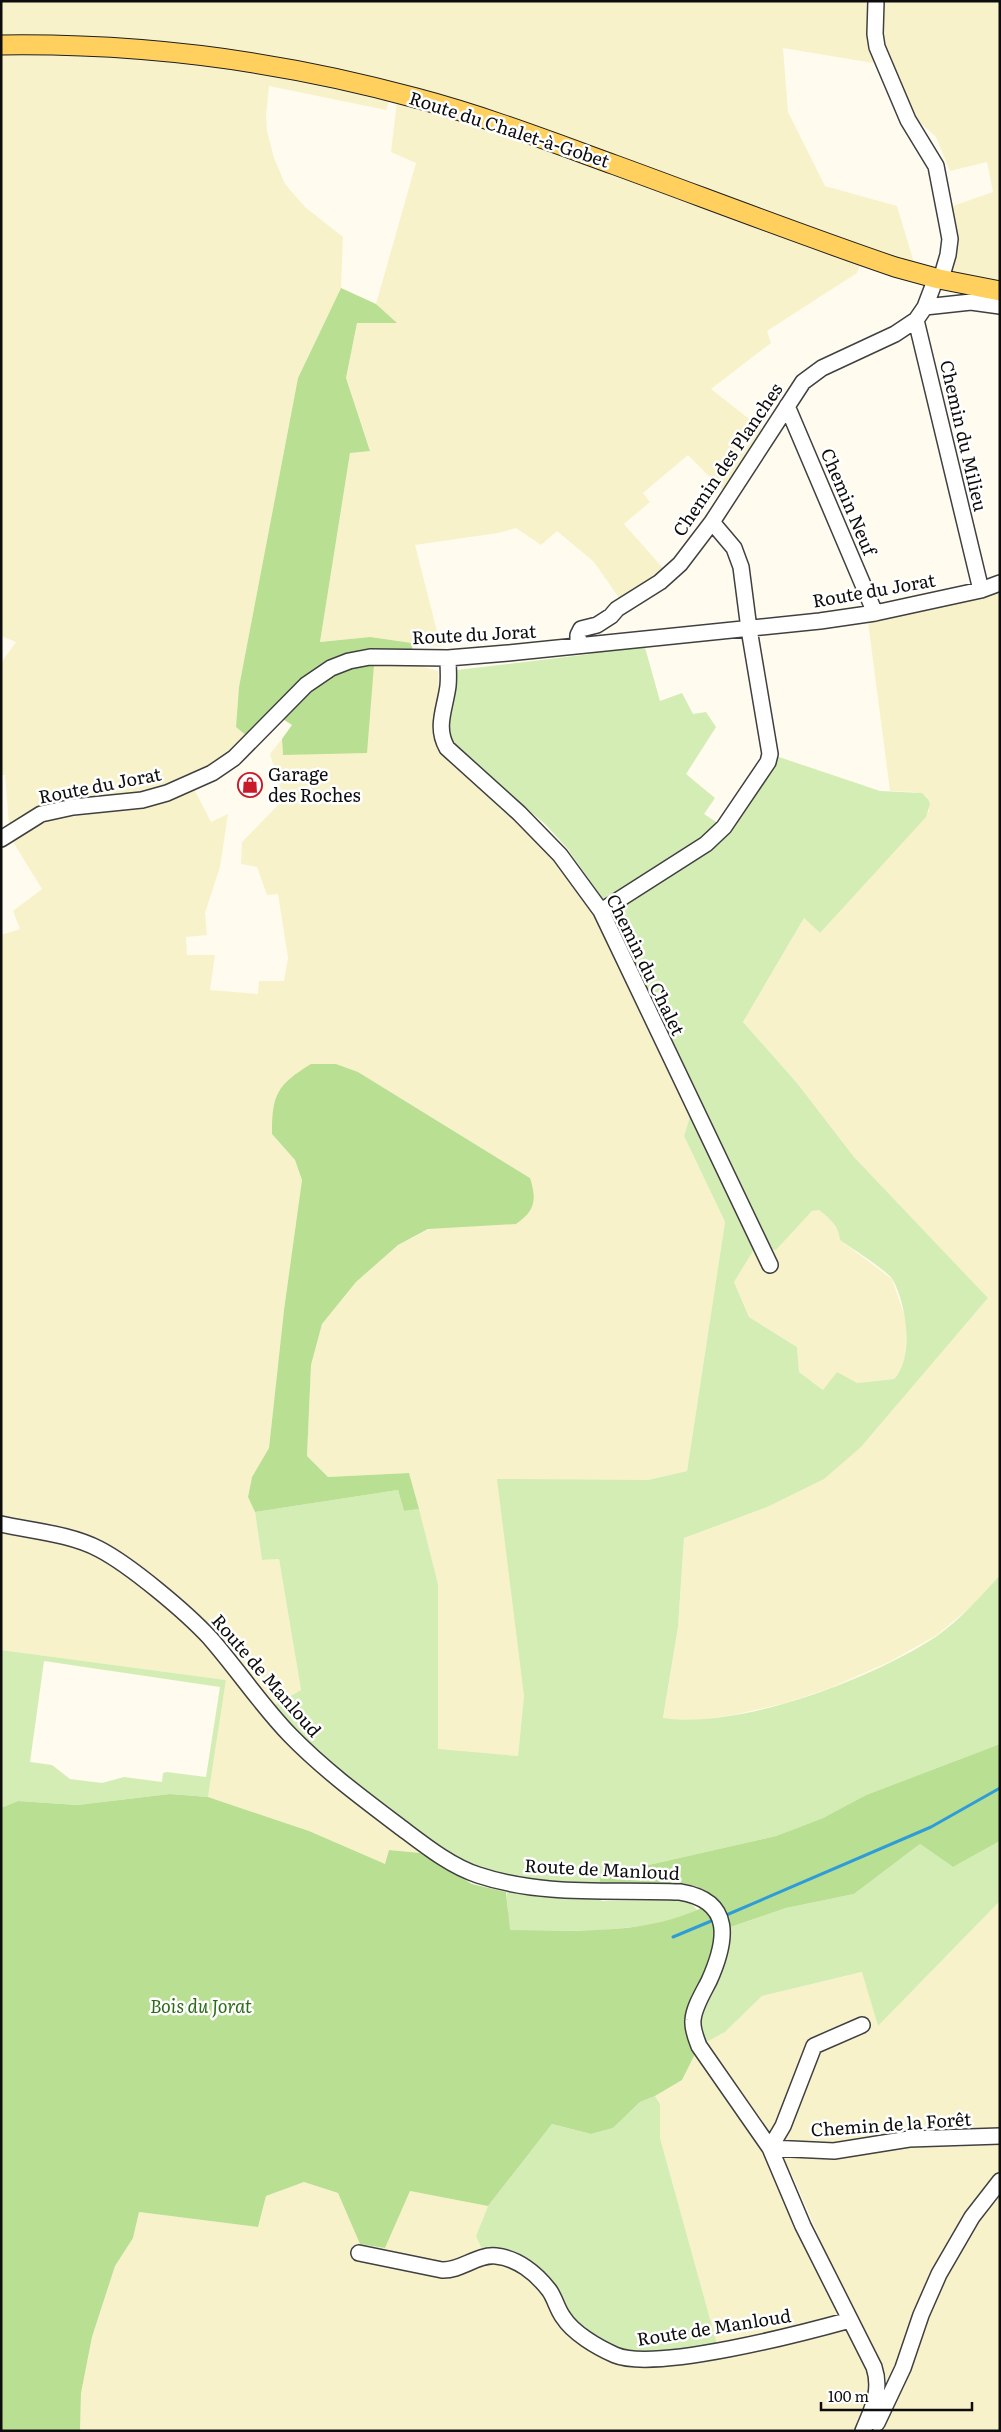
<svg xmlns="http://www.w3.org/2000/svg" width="1001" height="2432" font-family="Literata,serif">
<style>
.farmland{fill:#f8f2cb;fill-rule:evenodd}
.green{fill:#d4edb4;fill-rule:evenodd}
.forest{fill:#b8df92}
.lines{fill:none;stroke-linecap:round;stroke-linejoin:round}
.stream{stroke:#2f9cd8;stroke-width:3}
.minor-casing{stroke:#404040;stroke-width:18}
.major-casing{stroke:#1e1e1e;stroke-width:21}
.minor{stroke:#fff;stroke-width:15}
.major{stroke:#ffd05e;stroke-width:19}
.labels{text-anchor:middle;stroke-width:5;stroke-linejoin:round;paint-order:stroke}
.street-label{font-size:18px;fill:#0d0d0d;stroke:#fff}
.poi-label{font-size:18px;fill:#0d0d0d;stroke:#fff;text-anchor:start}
.park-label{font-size:18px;font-style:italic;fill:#2d6b18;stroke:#fff}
</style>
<rect width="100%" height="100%" fill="#fffbee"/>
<path class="farmland" d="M1 1H1000V283L949 272 950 207 993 192 987 162 950 171 936 137 916 119 891 66 783 48 788 112 825 186 897 206 915 266 867 247 857 273 767 331 771 343 711 389 762 429 724 491 688 455 643 493 650 502 624 524 669 575 624 605 594 562 557 531 541 545 516 528 498 533 415 545 441 647 370 637 320 642 350 453 370 450 346 378 357 323H396L376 304 416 163 391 152 397 102 389 101 386 110 269 86 266 116 267 131 274 158 285 184 305 207 343 237 341 288 298 378 239 687 236 727 248 737 231 752 188 777 211 822 228 814 220 867 205 913 207 935 186 937 187 955H215L210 990 258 994 259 981H284L288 958 278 894 267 895 257 867 241 864 242 842 284 799 270 754 282 739 283 755 374 665 413 664 438 671 440 705 535 832 582 887 692 1110 684 1136 725 1222 687 1471 648 1480 524 1696 518 1756 438 1750V1584L409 1473 328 1477 307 1456 311 1365 322 1324 356 1282 398 1245 530 1178 358 1072 336 1064 272 1134 295 1160 302 1180 284 1310 269 1448 252 1477 248 1497 255 1512 262 1560 279 1559 301 1690 439 1855 389 1850 385 1865 309 1831 208 1797 226 1680 1 1650V935L20 929 13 911 42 889 10 837 5 775H1V663L16 642 1 636Z
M1000 588V1575L973 1605 937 1635 889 1662 830 1688 786 1703 733 1715 693 1721 663 1719 678 1627 684 1538 765 1508 861 1447 988 1298 854 1157 797 1083 743 1022 804 918 820 933 929 811 928 799 926 796 915 792 890 791 868 622 983 594Z
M819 1210 830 1219 840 1234V1240L892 1279 907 1323 905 1364 894 1379 857 1383 823 1390 799 1372 797 1347 749 1317 734 1282 755 1248 776 1250 812 1211Z
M1000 1901V2431H873L893 2390 874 2383 857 2431H80L81 2393 92 2337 115 2266 133 2238 139 2212 258 2227 266 2196 304 2182 338 2193 360 2244 385 2248 410 2191 488 2206 476 2236 504 2261 717 2344 660 2138V2104L655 2096 682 2080 695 2054 739 2114 784 2184 849 2334 857 2325 794 2179 773 2142 703 2044 725 2032 762 1996 863 1972 878 2026ZM904 2131 966 2133 962 2147 908 2145Z"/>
<path class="green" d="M644 644 660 701 682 693 693 714 706 712 716 727 686 774 715 798 704 814 724 827 770 754 880 791 922 793 928 799 930 804 926 817 820 933 804 918 743 1022 797 1083 854 1157 988 1298 861 1447 824 1479 765 1508 684 1538 678 1627 663 1718C739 1730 874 1678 937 1636 961 1619 981 1596 1000 1575V1744L866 1795 823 1818 776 1836 600 1876 601 1901 679 1900 690 1902 698 1911 661 1924 605 1930H509L506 1882 416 1838 268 1709 301 1690 279 1559 262 1560 255 1512 398 1490 404 1511 419 1509 438 1584V1749L518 1756 524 1696 497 1479 648 1480 687 1471 725 1222 684 1136 692 1110 642 980 608 906 567 848 545 824 460 752 447 737 449 706 457 670 583 655ZM819 1210C829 1218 839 1226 840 1240 851 1248 888 1271 893 1280 906 1304 915 1357 894 1379L857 1383 837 1372 823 1390 799 1372 797 1347 749 1317 734 1282 755 1248 776 1250 812 1211Z
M1 1650 226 1680 208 1797 170 1794 77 1805 18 1801 1 1808ZM44 1661 220 1687 206 1777 167 1772 163 1773 162 1782 124 1777 102 1783 70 1779 52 1765 30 1762Z
M1000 1841V1901L878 2026 862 1972 762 1996 725 2032 703 2044C691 2009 714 1964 725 1929L786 1908 854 1894 920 1844 953 1867Z
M655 2096 660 2104V2138L717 2344 652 2355 619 2352 577 2326 553 2287 483 2251 476 2236 488 2206 552 2124 591 2134 613 2128 640 2102Z"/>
<path class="forest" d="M341 288 376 304 397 323H357L346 378 370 451 350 453 320 642 370 637 412 643 413 664 374 665 367 753 283 755 282 739 292 725 275 714 248 737 236 727 239 687 298 378Z
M311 1064H336L358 1072 530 1178C537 1200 535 1211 516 1224L428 1229 398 1245 356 1282 322 1324 311 1365 307 1456 328 1477 409 1473 419 1509 404 1511 398 1490 255 1512 248 1497 252 1477 269 1448 284 1310 302 1180 295 1160 272 1134C272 1094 277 1085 311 1064Z
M1000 1744V1841L953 1867 920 1844 854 1894 786 1908 716 1932V1940L688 2032 695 2054 682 2080 655 2096 640 2102 613 2128 591 2134 552 2124 488 2206 410 2191 385 2248 360 2244 338 2193 304 2182 266 2196 258 2227 139 2212 133 2238 115 2266 92 2337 81 2393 80 2431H1V1808L18 1801 77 1805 170 1794 208 1797 309 1831 385 1864 389 1850 420 1853 472 1884 506 1892 510 1930C581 1930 653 1937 717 1900L698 1887 682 1883 600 1884V1876L776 1836 823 1818 866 1795Z"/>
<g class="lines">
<path class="stream" d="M724 1916 931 1827 1000 1788
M673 1937 716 1919"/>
<defs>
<path id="minor" d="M876 1 875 34 877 47 908 120 936 166 947 223 950 239 948 255 943 272 933 286 925 307
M916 320 981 590
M787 406 875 613
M578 646V635L581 629 597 625 611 616 617 609 660 582 680 564 712 522 803 382 822 368 895 334 916 320 925 307 971 302 1000 306
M448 658C448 667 449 677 448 686 445 709 435 727 447 748L519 813 560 855 601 911 770 1265
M1 839 41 814 73 807 142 800 167 793 212 773 234 758 306 685 331 668 349 661 370 657 448 658 508 653 820 621 875 613 981 590 1000 583
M601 911 706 844 724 827 768 762 770 754 749 629 741 567 734 548 712 522
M1 1524C33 1531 70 1534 99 1549 130 1565 186 1612 210 1638 238 1670 261 1705 290 1735 323 1769 362 1798 399 1826 423 1844 450 1866 478 1875 544 1897 613 1889 680 1892 734 1901 727 1941 709 1981 703 1993 694 2007 693 2020 692 2029 696 2038 699 2046L770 2148 803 2226 874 2367C882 2391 872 2409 863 2431
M770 2148 834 2151 909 2139 1000 2136
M770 2148 783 2126 814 2046 862 2025
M359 2253 442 2270C461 2271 477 2254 496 2256 517 2258 536 2273 549 2290 555 2298 557 2309 563 2317 573 2333 597 2347 615 2355 655 2372 803 2333 850 2320
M877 2423 903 2368 921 2315 939 2274 972 2217 1000 2181"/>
<path id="major" d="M1 45C141 43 281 61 416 98 484 116 549 141 615 165 708 199 801 235 895 267L939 279 1000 291"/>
</defs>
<use href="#minor" class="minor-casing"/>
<use href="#major" class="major-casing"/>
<use href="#minor" class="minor"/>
<use href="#major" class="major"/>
</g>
<defs>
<symbol id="shop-ring" viewBox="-11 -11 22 22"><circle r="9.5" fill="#fff" stroke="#c91a2a" stroke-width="1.5"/><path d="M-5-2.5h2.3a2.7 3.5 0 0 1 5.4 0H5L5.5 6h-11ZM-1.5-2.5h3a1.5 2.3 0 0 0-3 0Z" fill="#c91a2a"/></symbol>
</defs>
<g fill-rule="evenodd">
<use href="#shop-ring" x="236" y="771" width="28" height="28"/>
</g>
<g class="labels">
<g class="street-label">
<text transform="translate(509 130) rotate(18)" y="6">Route du Chalet-à-Gobet</text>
<text transform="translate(963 436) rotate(77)" y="6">Chemin du Milieu</text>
<text transform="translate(728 460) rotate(-56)" y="6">Chemin des Planches</text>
<text transform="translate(848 502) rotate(67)" y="6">Chemin Neuf</text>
<text transform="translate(874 591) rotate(-10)" y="6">Route du Jorat</text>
<text transform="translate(474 635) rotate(-3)" y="6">Route du Jorat</text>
<text transform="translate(100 786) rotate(-11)" y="6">Route du Jorat</text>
<text transform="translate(645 965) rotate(64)" y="6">Chemin du Chalet</text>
<text transform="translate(266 1676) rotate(49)" y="6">Route de Manloud</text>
<text transform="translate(602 1870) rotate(3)" y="6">Route de Manloud</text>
<text transform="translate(891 2125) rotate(-4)" y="6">Chemin de la Forêt</text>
<text transform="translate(714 2328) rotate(-9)" y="6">Route de Manloud</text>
</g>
<g class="poi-label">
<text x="268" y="781">Garage<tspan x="268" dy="21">des Roches</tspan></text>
</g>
<g class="park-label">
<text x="201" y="2013">Bois du Jorat</text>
</g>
</g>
<rect width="1001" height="2432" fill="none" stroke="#0d0d0d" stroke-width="5"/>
<path d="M821 2402v8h151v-8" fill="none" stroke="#0d0d0d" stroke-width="2.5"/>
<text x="828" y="2402" font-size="15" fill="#0d0d0d" stroke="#ffffff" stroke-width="4" paint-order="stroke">100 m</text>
</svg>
